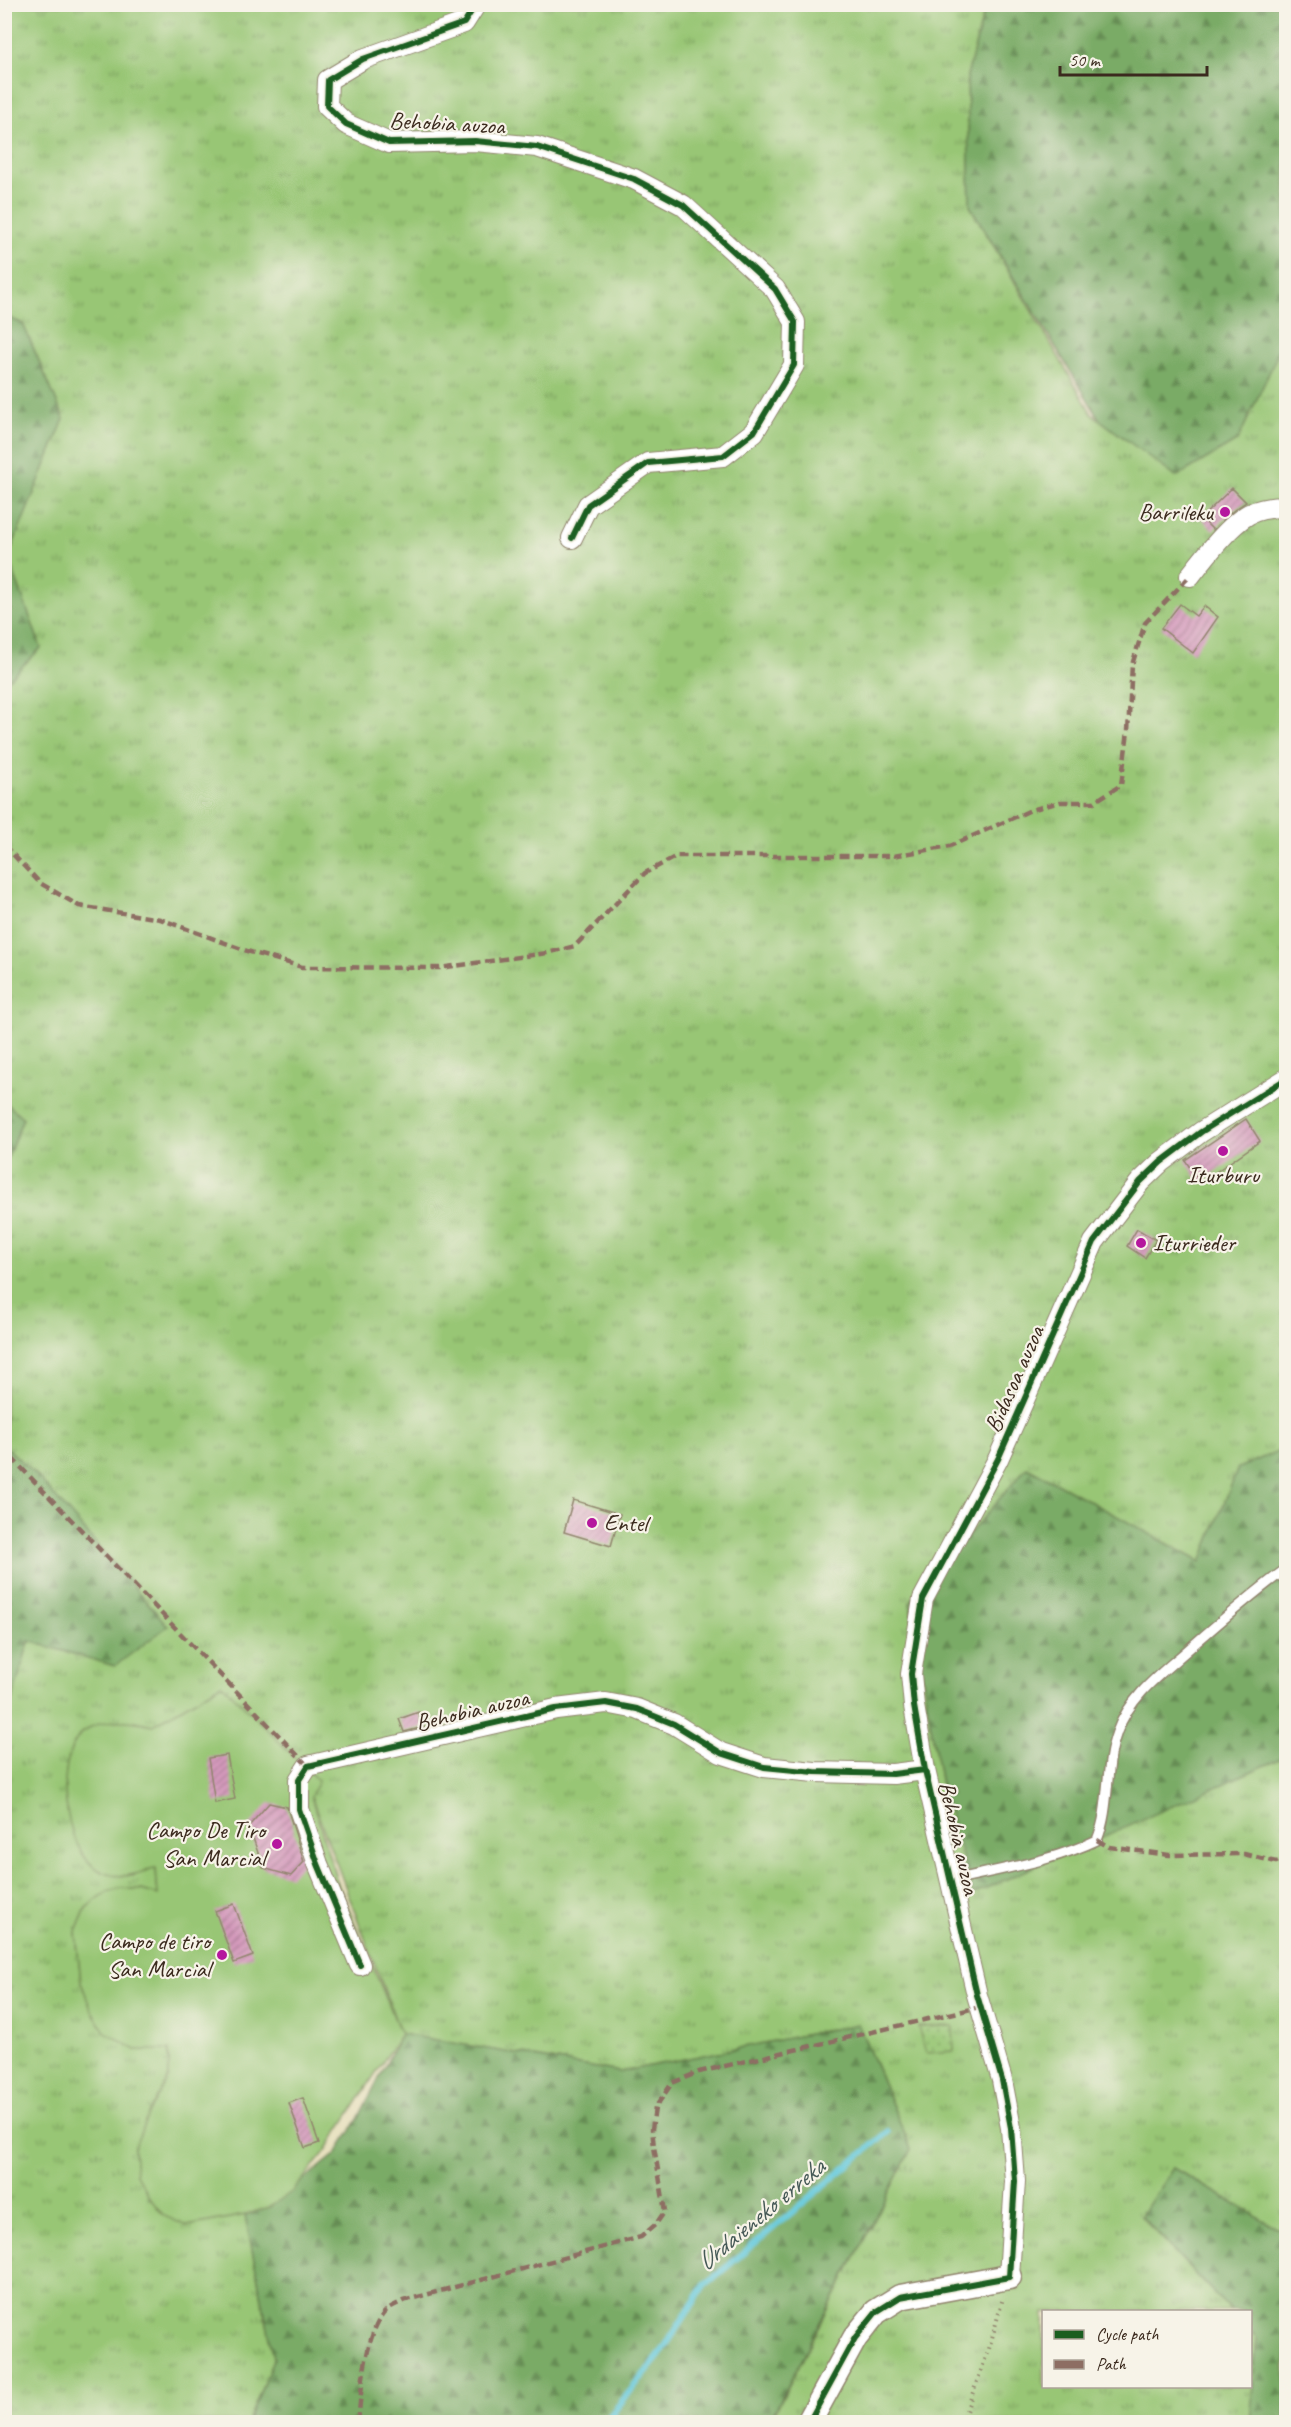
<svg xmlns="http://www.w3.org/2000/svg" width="1291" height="2427" font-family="Caveat,sans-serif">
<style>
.grass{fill:url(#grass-tufts);stroke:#6a784a;stroke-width:1.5}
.forest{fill:url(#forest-firs);stroke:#5a6a42;stroke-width:1.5}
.park{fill:url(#park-dots);stroke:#6a784a;stroke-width:1.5}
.pitch{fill:#98c675;stroke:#6a784a;stroke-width:1.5}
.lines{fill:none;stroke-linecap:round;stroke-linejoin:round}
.stream{stroke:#5fc8dc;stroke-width:6}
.building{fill:url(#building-hatch)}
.service-casing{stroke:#91856e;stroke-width:12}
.minor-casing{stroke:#91856e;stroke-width:22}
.tertiary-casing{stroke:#91856e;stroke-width:27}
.path{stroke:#91856e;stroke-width:4;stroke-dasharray:1.5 4.5;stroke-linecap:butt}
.service{stroke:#fff;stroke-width:9}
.minor{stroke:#fff;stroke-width:20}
.tertiary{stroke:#fff;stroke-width:24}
.quiet{stroke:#8d6e63;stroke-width:4.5;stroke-dasharray:9 4.5;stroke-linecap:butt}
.cycleway-casing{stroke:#f7f3e8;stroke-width:10}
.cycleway{stroke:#1b5e20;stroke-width:6}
.poi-dot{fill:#b5179e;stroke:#f7f3e8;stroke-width:2}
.labels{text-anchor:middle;stroke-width:4.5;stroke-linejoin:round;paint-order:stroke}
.street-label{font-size:24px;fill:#3b2a1e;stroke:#f7f3e8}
.poi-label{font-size:24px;fill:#3b2a1e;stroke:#f7f3e8;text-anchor:end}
.water-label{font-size:26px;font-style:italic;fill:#465957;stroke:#f7f3e8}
</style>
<defs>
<pattern id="grass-tufts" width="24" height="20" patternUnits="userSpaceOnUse" patternTransform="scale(1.5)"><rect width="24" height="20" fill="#98c675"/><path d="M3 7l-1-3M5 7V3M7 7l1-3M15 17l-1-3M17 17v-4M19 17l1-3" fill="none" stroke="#7da15f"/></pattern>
<pattern id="forest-firs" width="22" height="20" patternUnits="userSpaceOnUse" patternTransform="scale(1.5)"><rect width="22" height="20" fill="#7aab66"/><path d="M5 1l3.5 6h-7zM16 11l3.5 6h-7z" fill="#658b53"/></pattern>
<pattern id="park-dots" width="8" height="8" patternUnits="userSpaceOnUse" patternTransform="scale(1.5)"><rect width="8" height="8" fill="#98c675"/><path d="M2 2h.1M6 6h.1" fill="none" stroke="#7da15f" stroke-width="1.8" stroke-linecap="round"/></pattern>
<pattern id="building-hatch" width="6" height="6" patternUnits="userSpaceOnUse" patternTransform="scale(1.5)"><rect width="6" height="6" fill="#d49abc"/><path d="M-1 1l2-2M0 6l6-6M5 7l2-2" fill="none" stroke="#ad7e98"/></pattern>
</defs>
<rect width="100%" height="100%" fill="#f7f3e8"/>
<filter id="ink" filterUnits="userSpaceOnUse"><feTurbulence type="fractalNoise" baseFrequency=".0167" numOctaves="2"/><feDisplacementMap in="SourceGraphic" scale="12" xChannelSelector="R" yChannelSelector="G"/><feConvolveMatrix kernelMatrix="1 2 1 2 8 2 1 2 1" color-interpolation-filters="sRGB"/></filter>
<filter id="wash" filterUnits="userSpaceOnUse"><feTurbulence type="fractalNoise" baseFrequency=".008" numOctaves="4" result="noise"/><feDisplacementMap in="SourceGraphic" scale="24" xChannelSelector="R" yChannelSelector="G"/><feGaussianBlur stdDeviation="1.35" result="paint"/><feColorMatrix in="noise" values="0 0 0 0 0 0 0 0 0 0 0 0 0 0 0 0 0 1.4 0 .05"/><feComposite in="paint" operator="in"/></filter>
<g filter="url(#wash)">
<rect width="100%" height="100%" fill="#e7e0bd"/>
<path class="grass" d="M5 5H986L967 76 970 206 1092 414 1177 476 1238 440 1286 336V1448L1238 1468 1201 1562 1027 1467 910 1603 941 1785 973 1893 1286 1756V2233L1173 2168 1141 2217 1231 2311 1044 2312V2386H1250L1251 2332 1257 2339 1250 2422H770L911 2149 858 2024 620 2072 401 2034 306 1783 220 1685 153 1725 135 1721 113 1875 133 1876 156 1868 158 1895 141 1890 122 1888 108 1891 86 1908 76 1932 81 1982 136 2050 169 2049V2077L149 2112 187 2226 245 2215 274 2358 248 2422H5L4 1725 29 1641 115 1666 38 1477 5 1446V1164L23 1118 4 1102V683L41 648 8 557 64 419 23 324 5 316Z"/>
<path class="forest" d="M986 5H1286V336L1238 440 1176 477 1100 420 970 206 967 76Z
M5 316 23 324 64 419 8 557 41 648 5 683Z
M5 1102 23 1118 5 1164Z
M5 1446 38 1477 168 1626 115 1666 29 1641 5 1725Z
M1286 1448V1756L973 1894 941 1785 910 1603 1027 1467 1201 1562 1238 1468Z
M858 2024 911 2149 769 2422H248L274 2358 245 2215 271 2206 336 2154 357 2121 401 2034 620 2072Z
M1173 2168 1286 2233V2422H1250L1257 2339 1251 2332 1250 2312 1231 2311 1141 2216Z"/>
<path class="park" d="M953 2026 954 2051 926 2053 918 2027Z"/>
<path class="pitch" d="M222 1684 318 1781 311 1796 337 1881 401 2034 325 2152 294 2190 271 2206 245 2215 187 2226 164 2216 149 2197 136 2174 134 2149 149 2112 169 2077V2050H136L105 2032 92 2011 81 1982 76 1932 86 1908 108 1891 122 1888 141 1890 158 1895 156 1868C137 1874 118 1881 99 1870 63 1851 51 1753 86 1730 106 1717 131 1720 153 1725Z"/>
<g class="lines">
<path class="stream" d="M605 2422 659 2356 705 2285 888 2132"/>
</g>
<g id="blocks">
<path class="building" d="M1232 488 1246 502 1234 510 1213 530 1201 518Z
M1180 604 1196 616 1204 606 1218 617 1193 653 1161 628Z
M1246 1119 1260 1141 1200 1183 1185 1160Z
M1137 1229 1156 1240 1145 1258 1127 1246Z
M573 1500 620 1514 611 1546 564 1532Z
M419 1712 424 1727 404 1732 399 1719Z
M227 1755 235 1799 215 1803 208 1758Z
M269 1803 287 1807 304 1862 291 1876 263 1868 249 1826Z
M234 1904 253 1956 234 1963 215 1911Z
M303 2098 319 2143 305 2148 289 2103Z"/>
</g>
</g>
<g filter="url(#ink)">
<use href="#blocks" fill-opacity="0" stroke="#91856e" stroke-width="1.5"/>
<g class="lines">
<defs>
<path id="service" d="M950 1881C999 1869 1051 1862 1097 1840 1111 1806 1104 1767 1117 1732 1130 1695 1163 1672 1191 1647 1222 1620 1253 1593 1286 1569"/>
<path id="minor" d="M476 4 464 23 363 59 328 80 327 106 346 124 389 143 475 141 537 147 634 179 683 205 775 289 795 322 794 365 754 432 723 456 648 463 588 505 572 538
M1190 576C1204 558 1229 525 1249 514 1261 508 1274 507 1286 507
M360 1965 318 1864 299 1809V1780L308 1766 556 1709 606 1703 637 1709 674 1724 721 1753 764 1767 815 1772 893 1774 925 1770
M1009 2277 1015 2181 1011 2128 1002 2080 977 1995 925 1770 914 1706 911 1674 923 1599 998 1459 1094 1242 1140 1182 1161 1162 1201 1132 1286 1079"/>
<path id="tertiary" d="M809 2422 855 2338 876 2312 900 2297 1009 2277"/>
</defs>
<use href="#service" class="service-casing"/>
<use href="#minor" class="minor-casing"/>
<use href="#tertiary" class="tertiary-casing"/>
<path class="path" d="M962 2422 989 2349 1003 2298"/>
<use href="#service" class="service"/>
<use href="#minor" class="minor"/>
<use href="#tertiary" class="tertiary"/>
<path class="quiet" d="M4 845 40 883 79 906 160 919 247 951 302 967 440 968 547 953 575 946 645 873 677 856H893L950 846 1031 810 1060 802H1094L1121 785 1128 731 1132 665 1145 623 1190 576
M4 1446 9 1455 308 1766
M1097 1840 1109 1847 1169 1855 1244 1854 1276 1862 1286 1859
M358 2422C361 2395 365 2329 387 2310 391 2306 398 2304 403 2301L641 2237 656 2224 665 2211 654 2147 652 2129 655 2108 672 2083 699 2072 980 2007"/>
<defs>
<path id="cycleway" d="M476 4 464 23 363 59 328 80 327 106 346 124 389 143 475 141 537 147 634 179 683 205 775 289 795 322 794 365 754 432 723 456 648 463 588 505 572 538
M360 1965 318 1864 299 1809V1780L308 1766 556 1709 606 1703 637 1709 674 1724 721 1753 764 1767 815 1772 893 1774 925 1770
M809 2422 855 2338 876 2312 900 2297 1009 2277 1015 2181 1011 2128 1002 2080 977 1995 925 1770 914 1706 911 1674 923 1599 998 1459 1094 1242 1140 1182 1161 1162 1201 1132 1286 1079"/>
</defs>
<use href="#cycleway" class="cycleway-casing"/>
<use href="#cycleway" class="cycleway"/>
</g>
</g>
<g class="poi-dot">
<circle cx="1225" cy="512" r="6"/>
<circle cx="1223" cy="1151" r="6"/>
<circle cx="1141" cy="1243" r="6"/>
<circle cx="592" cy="1523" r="6"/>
<circle cx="277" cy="1844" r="6"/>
<circle cx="222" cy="1955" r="6"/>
</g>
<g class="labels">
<g class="street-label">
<text transform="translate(447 123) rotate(3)" y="8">Behobia auzoa</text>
<text transform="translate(1014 1379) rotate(-66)" y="8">Bidasoa auzoa</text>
<text transform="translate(472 1710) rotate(-13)" y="8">Behobia auzoa</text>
<text transform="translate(959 1838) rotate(77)" y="8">Behobia auzoa</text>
</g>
<g class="poi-label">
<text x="1213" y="520">Barrileku</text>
<text x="1223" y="1183" text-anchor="middle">Iturburu</text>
<text x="1153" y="1251" text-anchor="start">Iturrieder</text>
<text x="604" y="1531" text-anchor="start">Entel</text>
<text x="265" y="1838">Campo De Tiro<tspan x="265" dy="28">San Marcial</tspan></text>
<text x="210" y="1949">Campo de tiro<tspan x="210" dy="28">San Marcial</tspan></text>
</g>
<g class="water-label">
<text transform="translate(760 2214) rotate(-40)" y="9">Urdaieneko erreka</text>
</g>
</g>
<rect width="1291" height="2427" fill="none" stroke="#f7f3e8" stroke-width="24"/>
<rect x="1042" y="2310" width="210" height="78" fill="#f7f3e8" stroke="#aca397" stroke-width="1.5"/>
<rect x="1054" y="2330" width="30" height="9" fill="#1b5e20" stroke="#aca397" stroke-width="1.5"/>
<text x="1096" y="2340" font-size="18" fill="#3b2a1e">Cycle path</text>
<rect x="1054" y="2360" width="30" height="9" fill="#8d6e63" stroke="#aca397" stroke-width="1.5"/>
<text x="1096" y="2370" font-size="18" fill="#3b2a1e">Path</text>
<path d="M1060 66v9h147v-9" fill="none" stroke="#3b2a1e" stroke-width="3"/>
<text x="1069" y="66" font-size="18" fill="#3b2a1e" stroke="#f7f3e8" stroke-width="4.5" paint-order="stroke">50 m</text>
</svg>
